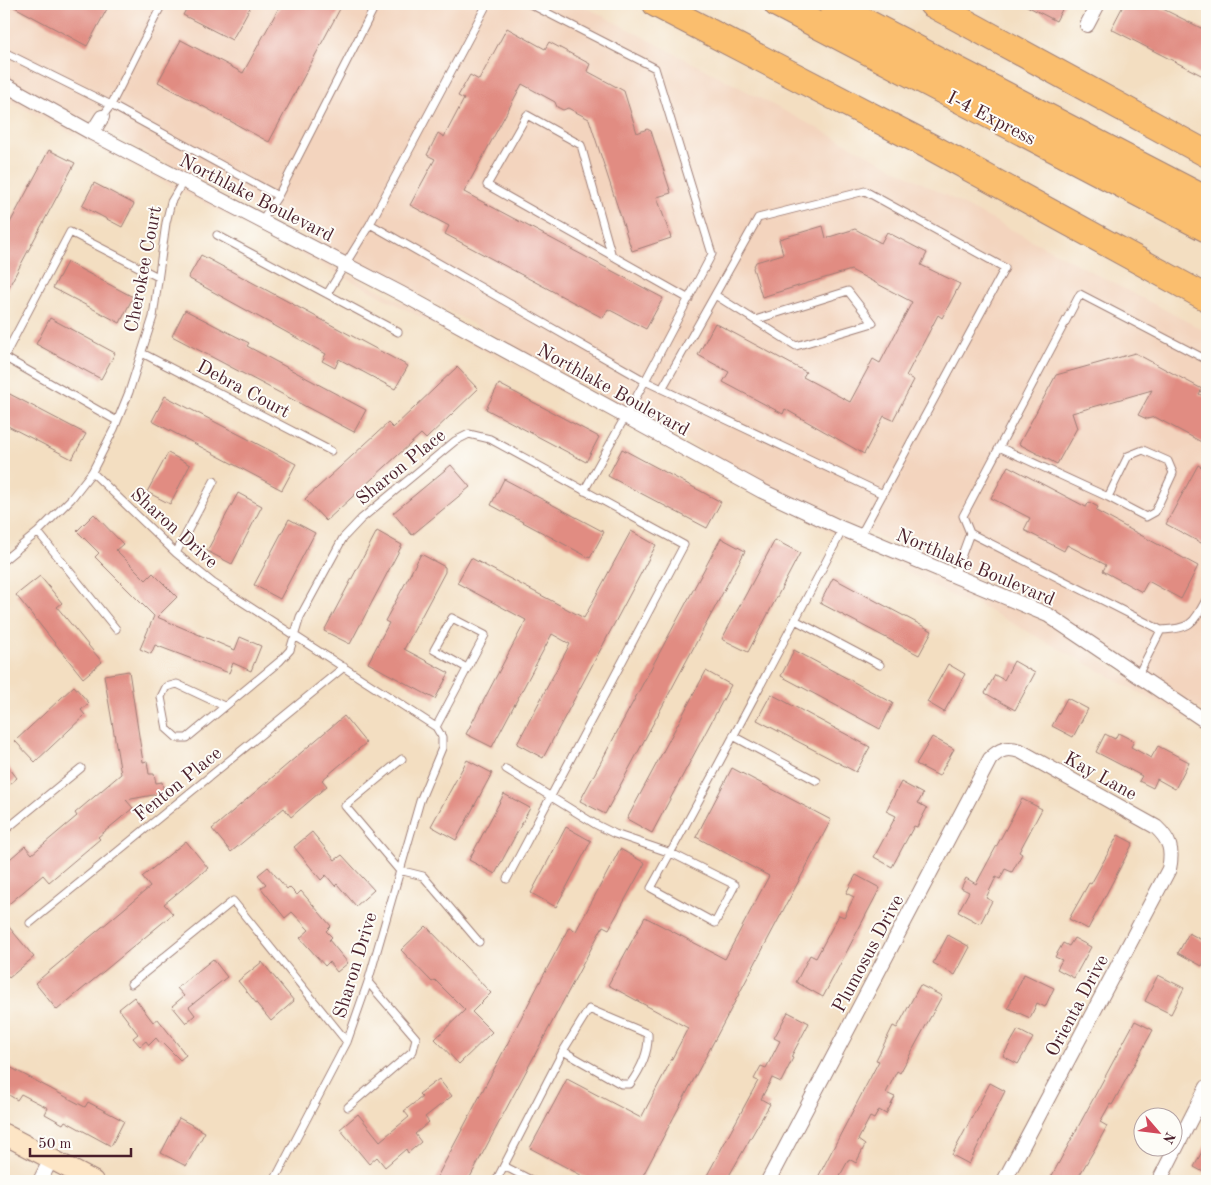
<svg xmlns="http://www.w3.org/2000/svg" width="1211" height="1185" font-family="'Old Standard TT',serif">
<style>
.built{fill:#f3d4be}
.building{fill:#e18c82}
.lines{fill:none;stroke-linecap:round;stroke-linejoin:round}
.lane-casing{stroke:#9e7e76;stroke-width:9}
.street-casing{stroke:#9e7e76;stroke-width:16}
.secondary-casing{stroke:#9e7e76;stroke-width:22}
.highway-casing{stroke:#9e7e76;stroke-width:28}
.lane{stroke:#fff;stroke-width:7}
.street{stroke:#fff;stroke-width:14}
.secondary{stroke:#fde5c5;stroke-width:20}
.highway{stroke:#fabe6e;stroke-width:26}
.labels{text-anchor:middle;stroke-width:4;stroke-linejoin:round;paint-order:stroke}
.street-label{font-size:19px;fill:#4a1f2b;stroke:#fdfcf7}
</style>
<rect width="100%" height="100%" fill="#fdfcf7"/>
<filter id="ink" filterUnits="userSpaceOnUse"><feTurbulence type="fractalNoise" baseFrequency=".02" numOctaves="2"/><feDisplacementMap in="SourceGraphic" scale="10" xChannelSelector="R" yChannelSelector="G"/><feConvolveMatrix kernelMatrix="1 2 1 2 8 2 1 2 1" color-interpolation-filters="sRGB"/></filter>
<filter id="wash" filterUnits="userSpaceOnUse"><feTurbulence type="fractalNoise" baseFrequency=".0096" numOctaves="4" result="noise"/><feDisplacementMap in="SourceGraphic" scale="20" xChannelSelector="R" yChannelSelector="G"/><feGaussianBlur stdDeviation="1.12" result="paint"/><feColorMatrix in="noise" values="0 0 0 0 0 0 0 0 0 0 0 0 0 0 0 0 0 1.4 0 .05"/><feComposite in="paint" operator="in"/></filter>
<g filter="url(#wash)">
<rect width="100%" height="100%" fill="#f3dec1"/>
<path class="built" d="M4 4H580L1207 332V714L1051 609 846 523 765 484 405 287 103 130 112 116 99 108 89 123 4 78Z
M4 92 95 143 398 300 599 411 4 98Z
M800 516 1045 621 1206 729 970 600 968 604Z"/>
<g id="blocks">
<path class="building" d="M9 4H103L108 7 87 46Z
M189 4H252L232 40 183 15Z
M281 4H334L341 7 269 142 158 82 181 40 243 73Z
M1023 4H1065L1056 21Z
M1124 4H1153L1207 31V78L1111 29Z
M507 28 545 49 549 42 590 64 587 71 624 91 637 133 647 129 651 131 671 193 657 197 671 238 632 251 589 119 568 108 563 110 557 107 555 102 522 84 464 192 663 298 646 329 608 309 603 318 445 234 449 226 410 205 435 159 427 155 438 133 444 137 464 99 458 96 470 75 479 80Z
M49 150 75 163 4 296V234Z
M94 183 134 204 122 227 82 206Z
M823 226 826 238 855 229 881 243 887 232 927 253 921 265 960 284 942 318 938 315 906 376 914 380 893 420 884 416 864 454 785 409 783 414 723 382 729 372 698 355 715 323 806 372 803 377 850 402 873 359 880 363 912 302 851 270 762 297 753 268 756 262 783 254 779 239Z
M201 255 408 366 395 389 339 359 335 368 322 361 326 354 188 278Z
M67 262 133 297 120 323 53 288Z
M185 310 249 343 247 346 366 410 354 432 172 336Z
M50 318 115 353 101 379 36 344Z
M1135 353 1202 389 1199 394 1207 398V445L1155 417 1147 419 1138 415 1152 390 1072 413 1077 428 1057 464 1019 444 1056 375Z
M457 367 478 389 426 439 421 434 326 521 305 499 388 423 393 428Z
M499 384 599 437 586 462 486 409Z
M4 391 86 434 72 459 4 424Z
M165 396 296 464 282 490 152 421Z
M622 449 721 502 707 528 608 476Z
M168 453 190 465 170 504 147 492Z
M451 465 470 487 412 535 393 513Z
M1198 465 1207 470V537L1203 544 1166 524Z
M1008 466 1086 507 1089 502 1098 507 1096 511 1198 566 1181 599 1148 581 1142 592 1103 571 1106 565 1067 545 1064 551 1024 530 1030 518 991 498Z
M504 479 604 532 590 558 491 505Z
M238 493 262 506 232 564 207 551Z
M94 514 123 544 116 550 146 580 153 573 177 597 157 617 235 650 240 637 261 646 251 671 233 663 229 673 155 645 151 654 140 649 154 616 95 557 99 553 77 531Z
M289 519 315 533 280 599 254 585Z
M377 531 402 545 350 644 324 631Z
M631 531 656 545 543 758 517 744 570 644 552 634 492 747 466 734 526 620 457 583 471 558 584 618Z
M721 538 745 551 605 814 580 801Z
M775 540 800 553 748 652 722 639Z
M421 554 445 567V572L404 649 449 673 435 699 368 663 389 623 385 621Z
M40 576 62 603 57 607 102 662 83 678 16 595Z
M833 578 932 631 919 655 820 603Z
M794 650 893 703 880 729 781 676Z
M1014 661 1035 673 1015 710 985 693 995 675 1004 680Z
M948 664 965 674 944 712 927 702Z
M129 671 143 762 147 761 149 774H154L156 783 162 782 164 793 126 800 133 808 98 837 100 839 49 882 43 875 4 908V864L25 846 32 854 77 816 75 813 121 774 104 675Z
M706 671 731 685 652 833 627 819Z
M74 686 89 703 81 710 85 715 35 762 15 741Z
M771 694 870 747 856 772 757 720Z
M1067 698 1088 709 1073 737 1052 726Z
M344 716 366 743 322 780 327 786 291 817 284 808 231 852 212 829Z
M1118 733 1134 741 1131 747 1151 758 1158 746 1189 762 1175 789 1157 779 1153 788 1139 781 1142 776 1096 752 1105 734 1115 739Z
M932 737 954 749 939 776 916 764Z
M467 760 492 773 456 840 431 826Z
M4 761 17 778 4 789Z
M732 768 831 820 640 1181H592L530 1148 567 1079 641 1118 688 1028 608 985 645 917 725 959 769 876 696 837Z
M901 782 923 794 918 803 927 808 917 827 914 826 892 867 874 857 896 816 886 811Z
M504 794 530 808 495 874 469 860Z
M1022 799 1042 809 1019 852 1022 854 1012 872 1005 869 1000 879 996 877 986 898 992 901 980 924 958 912 969 892 961 888 966 878 976 884Z
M566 827 591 841 556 907 531 893Z
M312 832 335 860 342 855 374 890 356 906 337 884 335 886 326 875 321 880 294 847Z
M1118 835 1133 843 1088 929 1069 919 1089 883 1091 884Z
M186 841 208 868 164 904 173 914 57 1010 35 983 150 887 142 877Z
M620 849 645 863 609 929 603 926 468 1181H435L569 927 576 931Z
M268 867 287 889 289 887 297 895 301 891 331 926 326 931 332 937 329 940 348 963 337 972 329 962 325 966 300 938 309 930 292 912 285 918 261 888 266 884 258 875Z
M856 875 880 888 823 997 796 982 810 955 816 958 839 915 844 917 854 897 846 893Z
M4 921 34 957 9 978 4 972Z
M426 926 491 993 472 1012 492 1032 459 1064 435 1039 465 1010 435 980 432 982 401 950Z
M1189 933 1207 943V956L1202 966 1178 953Z
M948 935 970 947 955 975 933 963Z
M1074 938 1091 947 1074 978 1057 969 1062 960 1055 957 1063 943 1069 946Z
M213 959 227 977 189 1007 195 1015 186 1023 172 1006 184 996 177 988Z
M262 962 294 1001 271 1021 238 981Z
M1024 974 1054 988 1045 1007 1037 1003 1030 1018 1008 1008Z
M1158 975 1184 988 1171 1014 1145 1001Z
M920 985 942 996 900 1073 897 1071 886 1093 895 1097 886 1114 879 1110 874 1119 870 1117 858 1140 865 1145 856 1163 849 1159 837 1181H816L879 1061 876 1060 893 1026 897 1028Z
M134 997 153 1022 158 1019 186 1055 180 1060 162 1042 160 1043 156 1038 149 1045 146 1041 140 1046 133 1038 138 1034 119 1009Z
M788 1012 809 1023 791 1057 793 1058 781 1082 772 1078 761 1099 770 1104 726 1181H704L758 1081 754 1079 761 1066 766 1068 780 1041 774 1038Z
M1135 1021 1153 1030 1112 1105 1110 1104 1100 1122 1107 1126 1093 1152 1076 1181H1049Z
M1018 1030 1033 1038 1018 1064 1003 1056Z
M4 1064 85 1107 88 1102 124 1121 111 1146 65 1121 63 1124 45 1114 48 1108 21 1094 17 1100 4 1092Z
M439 1079 452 1096 425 1117 429 1122 415 1134 421 1142 408 1153 406 1149 385 1167 377 1157 369 1164 340 1129 358 1114 380 1141 409 1117 404 1111 422 1097 419 1094Z
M990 1083 1005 1091 969 1164 952 1155Z
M179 1118 205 1132 186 1166 161 1153Z
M1207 1142V1174L1194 1167Z"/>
</g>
</g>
<g filter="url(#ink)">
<use href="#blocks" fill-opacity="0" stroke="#9e7e76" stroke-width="1"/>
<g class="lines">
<defs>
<path id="lane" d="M530 4 655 68 712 254 645 381 584 491
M4 52 111 105 278 196
M102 117 111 105 162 4
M262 220 278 196 376 4
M370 224 645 381 883 494
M217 235 398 332
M611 253 581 145 527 115 487 185 689 299
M327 294 370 224 487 4
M715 295 796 346 873 323 848 291 755 320
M142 353 331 451
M662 389 758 218 865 191 1005 268 860 536
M117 421 4 357 70 232 158 277
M999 447 1108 497 1128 456 1143 450 1168 461 1173 473 1155 512 1146 517 1108 497
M92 472 176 553 213 583 436 727 442 737V748L420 801 368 982 347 1042 274 1181
M38 532 116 629
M970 533 1161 630
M176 553 214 481
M4 560 38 532 71 499 92 472 114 429 129 392 153 317 166 223 171 202 184 180
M954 576 970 533 963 516 1080 294 1207 360
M795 620 880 665
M1138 675 1161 630C1191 629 1193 624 1207 598
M224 706 177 684 166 687 161 697 167 729 177 738H187L280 661 290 650 300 617 343 538 361 519 455 441 469 434 490 439 684 545 507 879
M436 727 485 635 452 618 434 650 467 668
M733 736 817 781
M402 759 345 806 399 870 423 876 479 942
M506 769 595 824 615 834 671 853 735 885 715 923 651 888C717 769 780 649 843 529
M4 831 81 768
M30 923 344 667
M131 984 233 901 347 1042
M348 1107 413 1051 416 1038 368 982
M504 1166 533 1181
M496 1181 563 1051 589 1009 648 1034C649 1052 641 1069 630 1084H621L563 1051"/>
<path id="street" d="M1087 25 1098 4
M4 84 92 133 402 294 762 491 843 529 1048 615 1207 722
M92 133 102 117
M40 1181 51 1159
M768 1181 990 759C1000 749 1007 747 1020 751L1156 827C1170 840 1173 850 1169 869L1004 1181
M1159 1181 1207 1087"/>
<path id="secondary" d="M4 1134 93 1181"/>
<path id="highway" d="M656 4 931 147 1207 298
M777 4 1207 229
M831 4 1207 200
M932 4 1207 154"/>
</defs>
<use href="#lane" class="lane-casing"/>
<use href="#street" class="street-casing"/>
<use href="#secondary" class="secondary-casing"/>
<use href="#highway" class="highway-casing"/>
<use href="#lane" class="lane"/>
<use href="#street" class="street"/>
<use href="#secondary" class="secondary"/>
<use href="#highway" class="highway"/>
</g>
</g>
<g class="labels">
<g class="street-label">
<text transform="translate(992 117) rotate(27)" y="7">I-4 Express</text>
<text transform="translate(257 197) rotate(27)" y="7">Northlake Boulevard</text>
<text transform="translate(142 269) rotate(-79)" y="7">Cherokee Court</text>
<text transform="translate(244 388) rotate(28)" y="7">Debra Court</text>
<text transform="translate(614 389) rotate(29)" y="7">Northlake Boulevard</text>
<text transform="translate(400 466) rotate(-39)" y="7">Sharon Place</text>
<text transform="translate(175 527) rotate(42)" y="7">Sharon Drive</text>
<text transform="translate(976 566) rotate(23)" y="7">Northlake Boulevard</text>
<text transform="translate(1101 775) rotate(29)" y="7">Kay Lane</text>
<text transform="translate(177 783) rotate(-39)" y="7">Fenton Place</text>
<text transform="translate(867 953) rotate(-62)" y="7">Plumosus Drive</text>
<text transform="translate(354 965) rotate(-73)" y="7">Sharon Drive</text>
<text transform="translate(1076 1005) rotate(-62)" y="7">Orienta Drive</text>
</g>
</g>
<rect width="1211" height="1185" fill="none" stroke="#fdfcf7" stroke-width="20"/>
<g transform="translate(1158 1132) rotate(118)"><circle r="24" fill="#fdfcf7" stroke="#b5a4a5"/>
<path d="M0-4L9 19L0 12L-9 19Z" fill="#d1495b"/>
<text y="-8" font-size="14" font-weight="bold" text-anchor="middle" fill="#4a1f2b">N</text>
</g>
<path d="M30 1148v8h101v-8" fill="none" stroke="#4a1f2b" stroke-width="2.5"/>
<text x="38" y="1148" font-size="15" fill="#4a1f2b" stroke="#fdfcf7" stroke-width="4" paint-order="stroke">50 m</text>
</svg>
